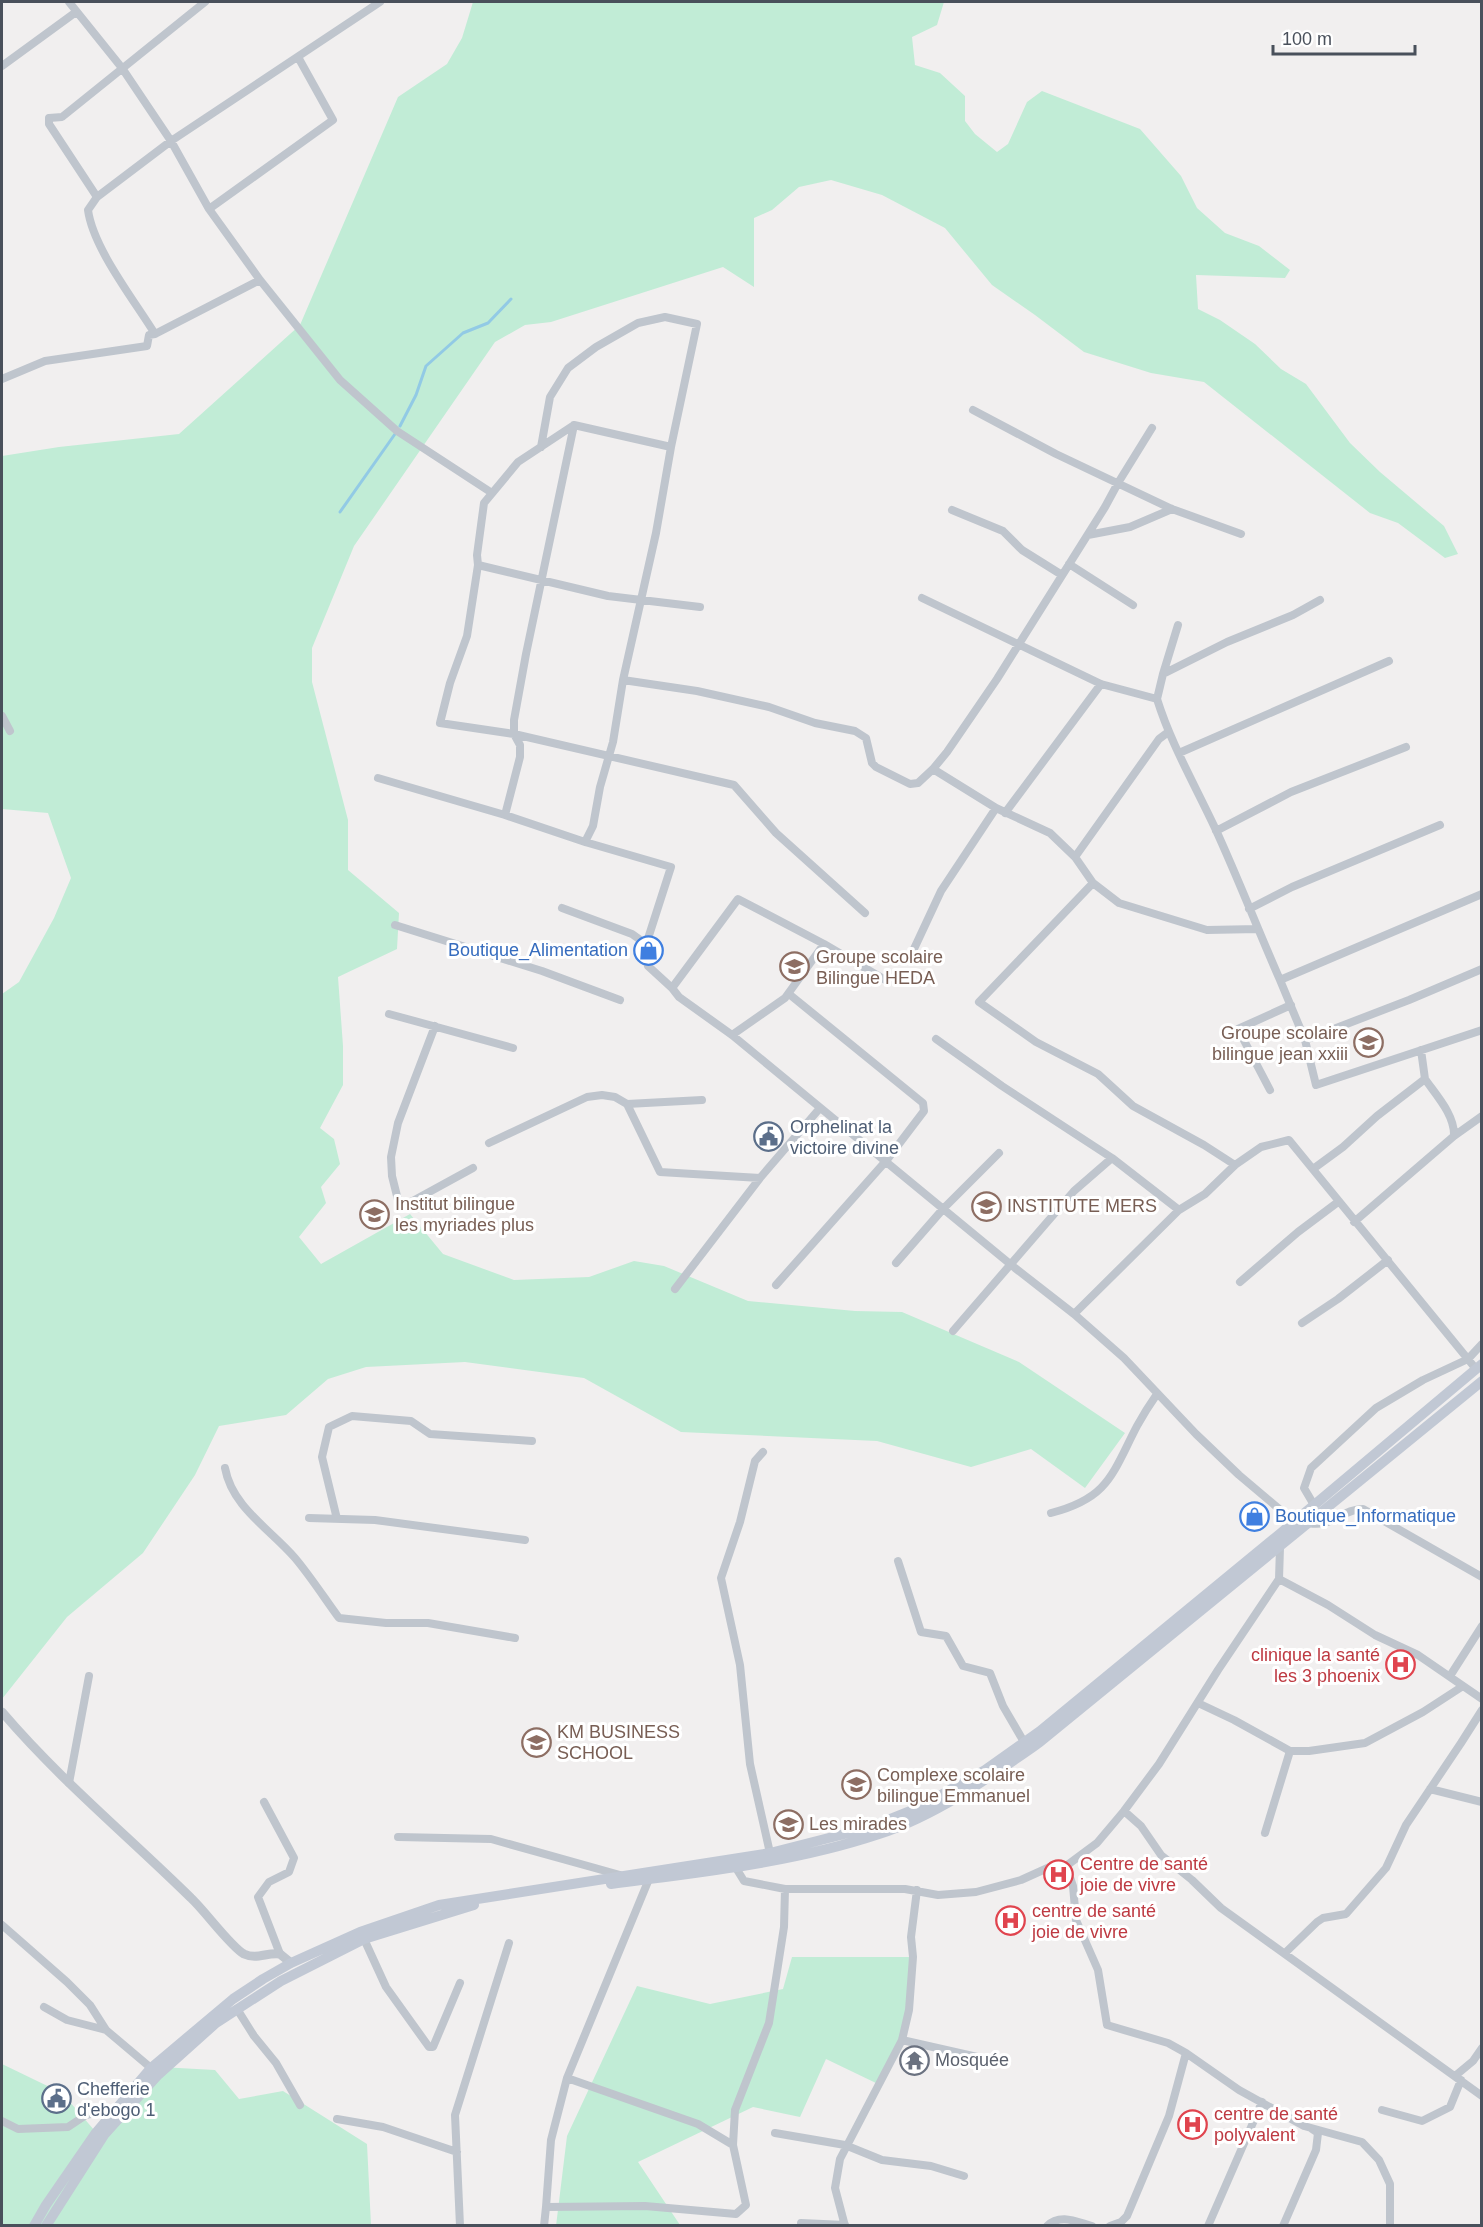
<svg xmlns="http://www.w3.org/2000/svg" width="1483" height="2227" font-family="Helvetica,sans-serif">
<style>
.green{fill:#c1ecd6}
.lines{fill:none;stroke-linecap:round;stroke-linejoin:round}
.stream{stroke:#92cae5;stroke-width:3}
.minor{stroke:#bfc5cd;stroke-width:8}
.tertiary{stroke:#bfc5cd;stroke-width:9}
.secondary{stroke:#c1c8d4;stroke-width:10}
.labels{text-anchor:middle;stroke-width:6;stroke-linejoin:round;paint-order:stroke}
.shop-label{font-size:18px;fill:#366cbe;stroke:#fff;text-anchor:end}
.education-label{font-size:18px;fill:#785e54;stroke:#fff;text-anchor:start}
.service-label{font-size:18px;fill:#4e5e75;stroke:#fff;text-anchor:start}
.health-label{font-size:18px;fill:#be3a42;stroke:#fff;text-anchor:start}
.worship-label{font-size:18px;fill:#5b616d;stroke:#fff;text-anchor:start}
</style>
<rect width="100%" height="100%" fill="#f1efef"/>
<path class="green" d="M473 2H944L937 25 912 37 915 65 940 73 965 96V121L975 134 997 152 1008 144 1027 102 1042 91 1140 129 1181 176 1197 208 1225 233 1259 246 1290 270 1285 278 1196 275 1198 309 1220 320 1255 344 1281 369 1306 384 1350 443 1380 472 1444 526 1458 554 1445 558 1398 523 1370 513 1204 382 1151 373 1084 352 1035 315 992 285 945 228 882 195 831 180 799 187 772 210 754 218V287L723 267 551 322 525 325 495 342 354 546 312 648V682L348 820V870L399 913 397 949 338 977 343 1046V1085L320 1128 334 1139 340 1164 321 1187 326 1203 299 1237 321 1264 410 1214 443 1254 514 1280 589 1277 634 1261 664 1266 748 1301 855 1311 902 1312 1019 1362 1125 1433 1085 1488 1031 1449 971 1467 877 1441 681 1432 584 1378 465 1362 366 1367 328 1379 286 1415 219 1426 195 1475 143 1553 67 1617 2 1699V994L19 982 54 918 71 878 48 813 2 809V456L59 447 179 434 300 325 398 97 447 64 462 38Z
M792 1957H913L903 2037 878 2084 826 2059 800 2117 753 2107 638 2162 680 2225 556 2226 567 2136 637 1986 710 2004 783 1989Z
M2 2064 62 2093 95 2131 160 2067 215 2070 239 2099 283 2091 367 2144 371 2225H2Z"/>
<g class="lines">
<path class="stream" d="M400 426 416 395 426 366 463 333 488 323 511 299
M340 512 395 434"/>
<path class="minor" d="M69 2 122 68 171 141 209 209 260 280 340 380 397 431 492 493
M2 66 76 12
M97 197 171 141 380 2
M209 209 333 120 298 57
M155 334 260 280
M2 379 45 361 147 346 149 335 155 334C134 300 93 248 88 210L97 197 49 124V118L62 117 205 2
M973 410 1056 454 1172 509 1241 534
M541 447 550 397 568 368 596 347 638 323 665 317 697 324 671 447 656 533 623 680 613 742 600 787 593 826 585 842
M671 447 574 425 518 462 484 503 477 555 478 565 467 636 450 683 440 723 514 734 734 785 776 833 865 913
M952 510 1003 531 1022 550 1062 575
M1088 535 1130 527 1172 509
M1069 564 1133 605
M478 565 608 596 700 607
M922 598 1101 684 1157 699C1171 744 1195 785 1215 828 1238 878 1258 930 1280 980
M1163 674 1178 625
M623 680 697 691 769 707 815 723 855 731 866 738 872 763 876 767 910 784 918 783 933 769 947 752 997 679 1105 507 1118 483 1152 428
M1157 699 1163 674 1227 642 1293 615 1320 600
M2 716 10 731
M1179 753 1389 661
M933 769 996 808 1050 833 1075 857 1093 883 1119 903 1207 930 1258 929
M378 778 505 815 585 842 671 867 644 951
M1005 813 1101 684
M505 815 520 757V745L514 734V720L526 654 574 425
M1216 831 1291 792 1406 747
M1075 857 1159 739 1167 733
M1093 883 979 1002 1036 1042 1098 1074 1133 1106 1204 1145 1235 1165
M1482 894 1280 980 1305 1040 1316 1085 1482 1030
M562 908 632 934 639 939 648 966 672 988
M1249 909 1292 887 1440 825
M395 925 542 971 620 1000
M913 951 941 891 996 808
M887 981 824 944 738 899 672 988 679 997 732 1035 1015 1268 1074 1314 1124 1358 1196 1434 1239 1475 1297 1524
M389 1014 513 1048
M435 1026 398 1123 391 1157 392 1176 400 1208 473 1168
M732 1035 785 998 824 944
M936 1039 1002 1086 1112 1158 1179 1210 1205 1194 1235 1165 1261 1147 1289 1140 1476 1369
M1305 1040 1409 1000 1482 969
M1270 1090 1238 1029 1291 1005
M627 1104 702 1100
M1454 1136 1482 1116
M489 1143 587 1097 602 1095 615 1097 627 1104 660 1172 760 1178 820 1108
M1313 1169 1343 1147 1377 1116 1425 1079 1421 1050
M1354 1222 1454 1136C1455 1115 1436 1095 1425 1079
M896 1263 943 1209 999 1153
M1240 1282 1298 1232 1338 1202
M776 1285 886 1161 924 1111 923 1103 789 994
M675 1289 760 1178
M1074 1314 1179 1210
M1302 1323 1338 1299 1388 1260
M953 1331 1074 1191 1112 1158
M763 1452 755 1461 740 1522 721 1578 740 1665 750 1764 770 1853
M225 1468C232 1507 270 1529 295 1558 311 1577 325 1599 339 1618L386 1623H428L515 1638
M1314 1505 1304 1488 1311 1468 1376 1408 1423 1380 1468 1359 1482 1344
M1051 1513C1109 1498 1112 1474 1137 1426 1143 1415 1150 1404 1157 1394
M309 1518 375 1520 525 1540
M337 1519 322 1457 329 1427 352 1416 411 1421 430 1434 532 1441
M1309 1523C1332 1528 1342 1509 1363 1509L1482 1577
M1280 1547 1279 1579 1328 1605 1375 1635 1418 1655 1482 1699
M898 1561 921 1632 946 1636 963 1666 990 1673 1003 1706 1024 1742
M1450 1676 1482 1626
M1198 1703 1234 1720 1290 1751
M69 1783 89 1676
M1430 1789 1482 1802
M264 1802 294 1858 289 1872 269 1882 258 1897 280 1954
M1124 1811 1141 1826 1161 1855 1192 1880 1221 1908 1482 2096
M1265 1833 1290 1751H1309L1365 1743 1423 1712 1463 1686
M398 1837 491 1839 620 1875
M1066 1866 1073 1886 1076 1920 1098 1970 1107 2025 1168 2043 1186 2053 1239 2090 1304 2126 1362 2142 1379 2160 1390 2184V2226
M736 1868 744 1881 785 1889H905L938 1895 976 1892 1021 1880 1052 1866H1066L1097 1843 1124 1811 1159 1764 1218 1670 1279 1579
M649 1879 567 2078 551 2140 546 2207 645 2206 736 2214 746 2205 733 2145 735 2110 769 2023 784 1927 785 1889
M2 1925 67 1982 90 2005 106 2030 151 2068
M364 1939 386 1987 429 2047H433L460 1983
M1285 1953 1317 1922 1323 1918 1346 1914 1386 1868 1406 1825 1461 1743 1482 1710
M44 2007 67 2020 106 2030
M237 2009 254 2036 276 2063 300 2105
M902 2040 986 2059
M1455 2076 1473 2061 1482 2048
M567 2078 698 2124 733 2145
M1382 2110 1422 2121 1450 2107 1461 2080
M337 2119 383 2127 457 2152
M2 2121 18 2129 68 2127 86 2115 116 2108
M775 2133 845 2145 882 2160 931 2166 964 2176
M801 2223 845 2225
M460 2226 455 2115 509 1943
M544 2226 546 2207
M845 2226 835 2188 840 2159 902 2040 909 2010 913 1957 911 1937 917 1890
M1047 2226C1060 2213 1077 2222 1092 2226
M1110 2226 1121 2222 1127 2216 1169 2116 1186 2053
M1208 2226 1262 2102
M1283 2226 1316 2150 1318 2133 1312 2129"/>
<path class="tertiary" d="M2 1712C59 1779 128 1836 191 1898 205 1911 231 1947 244 1954 257 1960 267 1952 280 1954L291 1963"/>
<path class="secondary" d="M611 1884C701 1872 792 1863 879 1834 937 1815 990 1777 1040 1742L1482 1381
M34 2226 46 2205 95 2134 151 2068 233 1999 263 1979 291 1963 360 1932 439 1905 770 1853 868 1828 918 1808 985 1770 1040 1731 1282 1532 1482 1364
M46 2226 104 2135 158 2075 216 2023 281 1981 364 1939 474 1905"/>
</g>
<defs>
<symbol id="shop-ring" viewBox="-11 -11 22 22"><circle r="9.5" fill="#fff" stroke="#3f7fe0" stroke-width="1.5"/><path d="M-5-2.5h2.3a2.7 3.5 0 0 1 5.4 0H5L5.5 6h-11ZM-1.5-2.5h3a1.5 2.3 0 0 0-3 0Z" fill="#3f7fe0"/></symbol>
<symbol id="school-ring" viewBox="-11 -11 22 22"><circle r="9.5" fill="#fff" stroke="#8d6e63" stroke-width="1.5"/><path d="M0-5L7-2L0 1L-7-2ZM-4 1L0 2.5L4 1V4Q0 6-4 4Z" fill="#8d6e63"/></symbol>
<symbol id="civic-ring" viewBox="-11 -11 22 22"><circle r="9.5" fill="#fff" stroke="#5c6f8a" stroke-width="1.5"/><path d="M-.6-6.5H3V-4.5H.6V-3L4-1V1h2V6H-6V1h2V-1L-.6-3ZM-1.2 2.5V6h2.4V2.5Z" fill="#5c6f8a"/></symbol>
<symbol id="hospital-ring" viewBox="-11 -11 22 22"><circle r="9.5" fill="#fff" stroke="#e0444e" stroke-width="1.5"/><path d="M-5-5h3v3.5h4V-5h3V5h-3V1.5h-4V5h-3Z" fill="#e0444e"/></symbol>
<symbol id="temple-ring" viewBox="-11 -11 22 22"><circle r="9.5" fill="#fff" stroke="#6b7280" stroke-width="1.5"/><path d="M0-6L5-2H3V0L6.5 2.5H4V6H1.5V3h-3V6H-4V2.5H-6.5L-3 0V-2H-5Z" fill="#6b7280"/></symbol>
</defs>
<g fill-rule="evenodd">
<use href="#shop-ring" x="632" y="934" width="33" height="33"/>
<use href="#school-ring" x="778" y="950" width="33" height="33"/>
<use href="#school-ring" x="1352" y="1026" width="33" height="33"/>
<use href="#civic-ring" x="752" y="1120" width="33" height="33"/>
<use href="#school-ring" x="970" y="1190" width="33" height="33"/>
<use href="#school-ring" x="358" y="1198" width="33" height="33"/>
<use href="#shop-ring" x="1238" y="1500" width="33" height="33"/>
<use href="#hospital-ring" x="1384" y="1648" width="33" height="33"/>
<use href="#school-ring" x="520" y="1726" width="33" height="33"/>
<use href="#school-ring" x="840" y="1768" width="33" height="33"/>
<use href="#school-ring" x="772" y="1808" width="33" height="33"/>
<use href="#hospital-ring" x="1042" y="1858" width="33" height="33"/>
<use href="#hospital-ring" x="994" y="1904" width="33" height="33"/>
<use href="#temple-ring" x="898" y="2044" width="33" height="33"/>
<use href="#civic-ring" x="40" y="2082" width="33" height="33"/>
<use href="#hospital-ring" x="1176" y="2108" width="33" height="33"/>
</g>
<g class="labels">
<g class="shop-label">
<text x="628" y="956">Boutique_Alimentation</text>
<text x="1275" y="1522" text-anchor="start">Boutique_Informatique</text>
</g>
<g class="education-label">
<text x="816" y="963">Groupe scolaire<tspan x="816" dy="21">Bilingue HEDA</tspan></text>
<text x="1348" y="1039" text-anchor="end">Groupe scolaire<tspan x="1348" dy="21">bilingue jean xxiii</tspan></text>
<text x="395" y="1210">Institut bilingue<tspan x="395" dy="21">les myriades plus</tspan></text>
<text x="1007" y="1212">INSTITUTE MERS</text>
<text x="557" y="1738">KM BUSINESS<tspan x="557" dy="21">SCHOOL</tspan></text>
<text x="877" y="1781">Complexe scolaire<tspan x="877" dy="21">bilingue Emmanuel</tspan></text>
<text x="809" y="1830">Les mirades</text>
</g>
<g class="service-label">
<text x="790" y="1133">Orphelinat la<tspan x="790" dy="21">victoire divine</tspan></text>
<text x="77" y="2095">Chefferie<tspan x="77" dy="21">d'ebogo 1</tspan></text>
</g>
<g class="health-label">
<text x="1380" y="1661" text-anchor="end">clinique la santé<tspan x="1380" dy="21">les 3 phoenix</tspan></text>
<text x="1080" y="1870">Centre de santé<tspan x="1080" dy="21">joie de vivre</tspan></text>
<text x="1032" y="1917">centre de santé<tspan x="1032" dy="21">joie de vivre</tspan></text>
<text x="1214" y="2120">centre de santé<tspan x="1214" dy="21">polyvalent</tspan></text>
</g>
<g class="worship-label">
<text x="935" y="2066">Mosquée</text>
</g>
</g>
<rect width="1483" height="2227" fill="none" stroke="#49505b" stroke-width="6"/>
<path d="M1273 45v9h142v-9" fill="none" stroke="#49505b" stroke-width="3"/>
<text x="1282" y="45" font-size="18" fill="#49505b" stroke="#ffffff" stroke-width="4.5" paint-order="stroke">100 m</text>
</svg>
